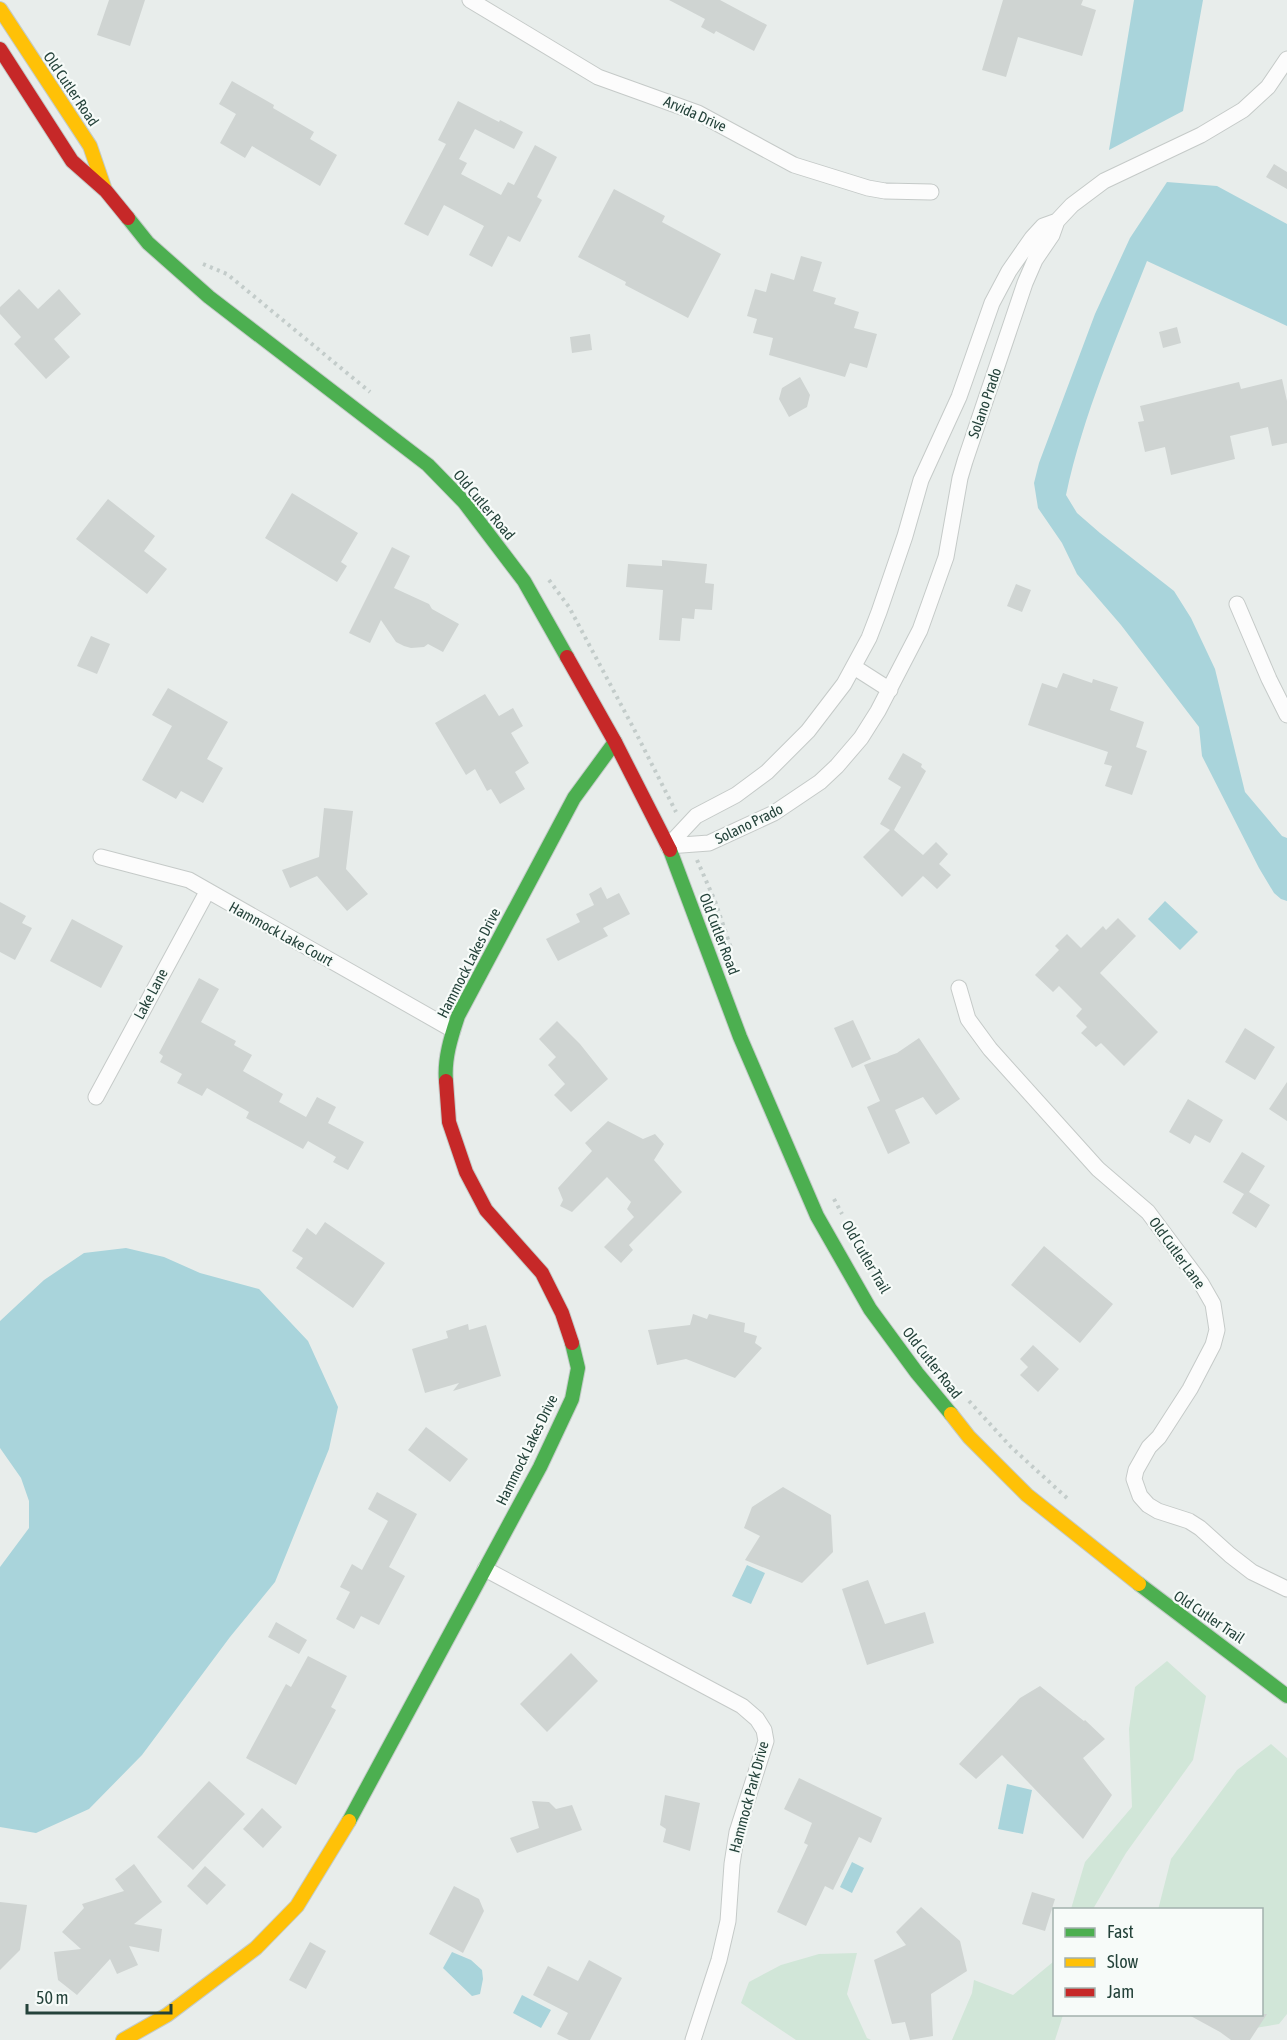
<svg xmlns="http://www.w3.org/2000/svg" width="1287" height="2040" font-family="'Asap Condensed',sans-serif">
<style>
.green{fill:#d1e6d8}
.water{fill:#a9d4db}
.building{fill:#cfd4d2}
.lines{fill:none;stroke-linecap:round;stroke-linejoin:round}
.street-casing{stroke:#c5cac8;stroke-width:17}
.fast-casing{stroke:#c3cbc8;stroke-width:16}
.slow-casing{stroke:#c3cbc8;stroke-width:16}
.jam-casing{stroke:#c3cbc8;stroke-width:16}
.path{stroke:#c3ccca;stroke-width:4;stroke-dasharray:3 4.5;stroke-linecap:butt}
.street{stroke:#fcfcfc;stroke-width:15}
.fast{stroke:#4caf50;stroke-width:14}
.slow{stroke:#ffc107;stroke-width:14}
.jam{stroke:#c62828;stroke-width:14}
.labels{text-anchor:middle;stroke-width:4.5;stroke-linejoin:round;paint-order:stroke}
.street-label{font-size:15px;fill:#24423a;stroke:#f7fbf9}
</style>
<rect width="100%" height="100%" fill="#e8edeb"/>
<path class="green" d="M1167 1661 1206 1696 1193 1760 1126 1853 1093 1909H1071L1085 1862 1132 1807 1129 1729 1135 1687Z
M1271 1744 1287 1758V2014L1279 2024 1237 2031 1262 2014V1910H1158L1171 1859 1237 1770Z
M857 1953 847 1994 867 2038 871 2040H796L741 2003 749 1982 781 1965 819 1954Z
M1054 1957V2014L1063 2015 1055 2040H952L972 1993 974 1980 1013 1995 1053 1962Z"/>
<path class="water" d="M1134 0H1203L1183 111 1109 150Z
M1167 182 1217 186 1287 224V326L1147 261C1117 337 1083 415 1066 495L1077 513 1100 533 1174 591 1191 618 1215 669 1245 792 1282 836 1287 838V901L1281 899 1274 893 1259 868 1202 756 1199 727 1121 625 1077 574 1062 543 1038 508 1034 483 1039 463 1095 314 1130 238Z
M1165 901 1198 932 1180 950 1148 919Z
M126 1248 164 1257 200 1273 259 1289 308 1341 338 1407 329 1449 275 1582 230 1637 142 1755 89 1809 36 1833 0 1827V1567L29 1528V1501L21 1478 0 1448V1321L44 1280 84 1253Z
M747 1565 765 1573 751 1604 732 1596Z
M1007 1784 1032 1790 1023 1834 998 1829Z
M852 1862 864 1868 852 1893 840 1887Z
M452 1952 471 1960 482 1970 483 1979 480 1994 472 1996 443 1968Z
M522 1995 551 2010 541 2028 513 2013Z"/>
<path class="building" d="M109 0H145L130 46 97 35Z
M669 0H720L767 25 754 51 716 31 714 34 701 27 705 19Z
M1003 0H1083L1081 5 1096 10 1082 56 1018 37 1006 77 982 70Z
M232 81 274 105 273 108 314 132 310 139 337 155 320 186 252 146 245 158 220 143 236 114 219 104Z
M458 101 499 122 500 120 523 132 514 149 475 129 459 159 467 163 461 174 501 195 508 182 514 185 535 145 557 157 537 197 542 200 520 242 508 236 492 267 469 255 484 226 444 205 428 236 404 224 446 144 438 140Z
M1274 164 1287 172V189L1266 177Z
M614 189 665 216 662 222 721 254 688 318 625 285 626 282 578 257Z
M801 256 822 262 813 291 836 298 834 304 859 312 854 328 877 334 867 368 850 363 845 377 769 355 773 338 753 333 757 319 747 316 755 289 766 292 771 273 794 280Z
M19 289 38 309 59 289 81 314 54 339 70 357 46 379 14 344 21 337 0 314V307Z
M1177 327 1181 343 1163 348 1159 332Z
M590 334 592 350 572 353 570 337Z
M800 377 810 395 807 407 789 417 779 399 782 388Z
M1282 379 1287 401V443L1272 446 1268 427 1230 436 1235 459 1171 475 1165 447 1145 452 1138 422 1144 421 1140 406 1239 382 1241 389Z
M292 493 358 533 341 562 347 566 337 582 265 538Z
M108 499 155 536 144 551 167 569 147 594 76 539Z
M392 547 410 556 394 588 429 604 432 609 459 624 443 652 428 644 424 647 411 648 404 646 396 642 381 620 370 643 349 633Z
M662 560 707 564 705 583 714 584 712 610 695 609 694 619 682 618 680 641 659 640 663 590 626 587 628 564 662 566Z
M1016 584 1031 590 1022 612 1007 606Z
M91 636 110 644 97 674 77 666Z
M1063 673 1092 683 1093 679 1118 687 1110 710 1144 722 1136 747 1147 751 1132 795 1105 786 1112 766 1104 764 1108 752 1028 725 1042 683 1057 688Z
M168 688 228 722 207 759 223 768 203 803 181 791 176 799 142 780 172 726 152 715Z
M485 694 499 716 513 708 523 726 511 733 529 763 515 772 525 789 500 804 491 789 487 791 475 769 466 775 435 723Z
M903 753 922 764 921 767 926 771 894 830 923 855 936 842 948 854 939 864 951 875 937 889 923 876 902 897 863 857 890 830 880 824 901 787 888 779Z
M324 808 353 811 346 869 368 894 347 911 317 876 290 888 282 870 319 857Z
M601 887 607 899 619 893 630 914 603 928 608 936 558 961 546 939 580 922 576 914 594 905 589 894Z
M0 902 26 916 22 923 32 928 15 960 0 952Z
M1118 918 1136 936 1100 973 1158 1032 1124 1066 1101 1043 1096 1047 1081 1033 1087 1027 1076 1016 1082 1009 1059 986 1053 992 1035 975 1059 950 1055 946 1067 934 1081 948 1103 926 1106 930Z
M72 919 123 946 101 988 50 961Z
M199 978 219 989 201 1022 236 1041 234 1045 252 1055 243 1071 283 1094 279 1102 306 1117 317 1097 336 1107 328 1123 364 1142 348 1170 333 1162 336 1157 308 1141 303 1149 246 1118 249 1112 207 1088 202 1096 177 1083 182 1074 160 1062 163 1056 159 1053Z
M853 1020 871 1059 852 1068 834 1028Z
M557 1021 580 1044 608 1079 571 1112 554 1095 565 1084 548 1065 556 1057 539 1039Z
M1245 1028 1275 1047 1255 1080 1225 1062Z
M919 1038 960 1099 936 1115 923 1097 895 1110 910 1143 888 1154 867 1107 880 1101 864 1065 897 1053Z
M1287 1082V1121L1269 1109Z
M1188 1099 1223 1120 1210 1143 1195 1135 1190 1144 1169 1132Z
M608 1121 643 1139 655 1134 664 1144 654 1160 682 1192 629 1245 633 1250 621 1263 604 1247 634 1217 627 1209 631 1202 607 1177 572 1212 560 1206 563 1200 558 1188 592 1151 585 1143Z
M1242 1152 1265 1166 1249 1192 1270 1205 1256 1228 1232 1213 1244 1194 1223 1182Z
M325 1222 385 1263 353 1308 296 1268 303 1258 292 1251 307 1228 316 1235Z
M1044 1246 1113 1304 1080 1343 1011 1285Z
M693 1314 707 1319 709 1314 745 1323 744 1332 757 1336 755 1343 762 1348 735 1378 686 1359 657 1365 648 1330 690 1325Z
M468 1324 469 1330 486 1325 501 1376 453 1391 459 1383 425 1393 412 1349 448 1338 446 1331Z
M1033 1345 1059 1369 1038 1392 1020 1375 1028 1367 1020 1359Z
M426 1427 468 1459 450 1482 408 1450Z
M783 1487 831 1515 833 1552 802 1583 745 1560 760 1536 744 1528 752 1507Z
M377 1492 417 1514 389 1567 405 1576 379 1625 361 1616 354 1629 336 1619 350 1592 340 1587 352 1564 362 1570 388 1521 368 1509Z
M868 1580 885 1624 925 1612 934 1643 867 1665 842 1589Z
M276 1622 307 1640 299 1654 268 1637Z
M571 1653 598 1681 547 1732 520 1704Z
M308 1656 347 1676 331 1707 336 1710 296 1785 246 1758 286 1684 291 1687Z
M1040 1686 1084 1721 1085 1720 1105 1739 1083 1758 1112 1795 1083 1839 1002 1755 976 1779 959 1764 1020 1698Z
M799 1778 882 1818 871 1843 859 1837 833 1890 825 1886 806 1926 777 1912 808 1845 804 1843 812 1823 784 1809Z
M209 1781 245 1814 193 1870 157 1837Z
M665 1795 700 1803 690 1851 663 1842 666 1829 660 1825Z
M532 1801 549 1802 556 1809 572 1805 582 1830 517 1853 510 1838 539 1828Z
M262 1808 282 1827 263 1848 243 1829Z
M134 1864 162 1902 134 1924 162 1929 159 1952 129 1946 138 1965 117 1974 110 1959 77 1995 58 1980 54 1952 81 1949 62 1932 84 1908 82 1904 124 1891 115 1879Z
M205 1866 226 1885 207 1905 187 1886Z
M454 1886 479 1899 484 1911 463 1953 429 1934Z
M1032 1892 1055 1899 1045 1931 1022 1924Z
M0 1902 27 1905 20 1950 0 1970Z
M921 1907 960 1941 967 1971 931 1994 933 2036 910 2040 905 2022 892 2024 874 1960 906 1945 896 1932Z
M310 1942 326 1951 306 1989 289 1980Z
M589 1960 622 1978 590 2040H569L557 2034 568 2013 533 1995 548 1966 578 1981Z
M1187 2014H1267L1250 2040H1231L1220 2032Z"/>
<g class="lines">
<defs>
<path id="street" d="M470 0 598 77 698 113 794 165 868 188 885 191 931 192
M1237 604 1269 679 1287 715
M854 667 890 690
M668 846 696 816 736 795 767 772 808 731 844 684 869 638 879 612 905 536 921 480 959 397 992 303 1009 271 1032 238 1043 226 1057 221 1072 205 1104 181 1201 135 1243 110 1268 87 1287 59
M668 846 709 843 774 813 820 782 837 766 861 738 878 711 920 630 946 557 960 478 965 461 1025 283 1035 260 1052 235 1057 221
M101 857 189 880 453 1030
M959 988 968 1019 990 1049 1098 1169 1148 1212 1201 1283 1213 1304 1217 1330 1213 1345 1190 1389 1159 1437 1149 1447 1136 1470 1134 1479 1140 1496 1148 1505 1158 1511 1189 1521 1200 1528 1230 1555 1252 1572 1287 1589
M96 1097 207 892
M485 1569 742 1706 757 1719 764 1730 766 1741 737 1832 732 1864 728 1921 719 1960 693 2040"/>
<path id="fast" d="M128 218 148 243 209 297 428 465 464 502 524 581 567 657
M670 850 740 1037 817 1216 870 1309 917 1373 951 1414
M446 1081C444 1059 451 1037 458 1016L574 798 615 742
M1139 1584 1287 1696
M349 1821 540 1467 572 1399 578 1368 572 1343"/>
<path id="slow" d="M0 9 90 146 104 187
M951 1414 969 1437 1027 1495 1139 1584
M123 2040 167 2015 256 1948 297 1906 349 1821"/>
<path id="jam" d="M0 49 72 161 106 191 128 218
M567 657 615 742 670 850
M446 1081 449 1122 466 1172 486 1210 542 1273 562 1313 572 1343"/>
</defs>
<use href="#street" class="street-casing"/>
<use href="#fast" class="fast-casing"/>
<use href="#slow" class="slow-casing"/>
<use href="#jam" class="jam-casing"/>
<path class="path" d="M203 264 227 274 370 392
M549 580 569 607 635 731 676 812
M697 860 715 901 732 951
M834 1199 842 1214
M969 1401 1011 1447 1068 1499"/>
<use href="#street" class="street"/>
<use href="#fast" class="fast"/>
<use href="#slow" class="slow"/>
<use href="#jam" class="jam"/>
</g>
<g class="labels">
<g class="street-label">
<text transform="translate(71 89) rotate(56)" y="5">Old Cutler Road</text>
<text transform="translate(695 114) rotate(24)" y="5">Arvida Drive</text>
<text transform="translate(985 403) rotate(-71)" y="5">Solano Prado</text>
<text transform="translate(484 505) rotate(50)" y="5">Old Cutler Road</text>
<text transform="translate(749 824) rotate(-26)" y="5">Solano Prado</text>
<text transform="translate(281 934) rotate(29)" y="5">Hammock Lake Court</text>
<text transform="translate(719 934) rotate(69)" y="5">Old Cutler Road</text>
<text transform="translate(469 963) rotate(-63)" y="5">Hammock Lakes Drive</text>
<text transform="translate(151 994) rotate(-62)" y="5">Lake Lane</text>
<text transform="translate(1177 1253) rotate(54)" y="5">Old Cutler Lane</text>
<text transform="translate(866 1257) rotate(60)" y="5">Old Cutler Trail</text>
<text transform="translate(932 1363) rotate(52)" y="5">Old Cutler Road</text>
<text transform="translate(527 1450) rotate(-64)" y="5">Hammock Lakes Drive</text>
<text transform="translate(1209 1617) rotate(34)" y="5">Old Cutler Trail</text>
<text transform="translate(749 1797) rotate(-75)" y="5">Hammock Park Drive</text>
</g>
</g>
<rect x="1053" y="1908" width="210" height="108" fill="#f7fbf9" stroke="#a3b1ad" stroke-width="1.5"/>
<rect x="1065" y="1928" width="30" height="9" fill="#4caf50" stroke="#a3b1ad" stroke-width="1.5"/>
<text x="1107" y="1938" font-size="18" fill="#24423a">Fast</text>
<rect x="1065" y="1958" width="30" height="9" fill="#ffc107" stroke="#a3b1ad" stroke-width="1.5"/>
<text x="1107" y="1968" font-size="18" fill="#24423a">Slow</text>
<rect x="1065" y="1988" width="30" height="9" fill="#c62828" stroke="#a3b1ad" stroke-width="1.5"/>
<text x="1107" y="1998" font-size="18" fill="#24423a">Jam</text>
<path d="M27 2004v9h144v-9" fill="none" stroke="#24423a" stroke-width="3"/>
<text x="36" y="2004" font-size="18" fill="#24423a" stroke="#f7fbf9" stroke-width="4.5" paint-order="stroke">50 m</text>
</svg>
